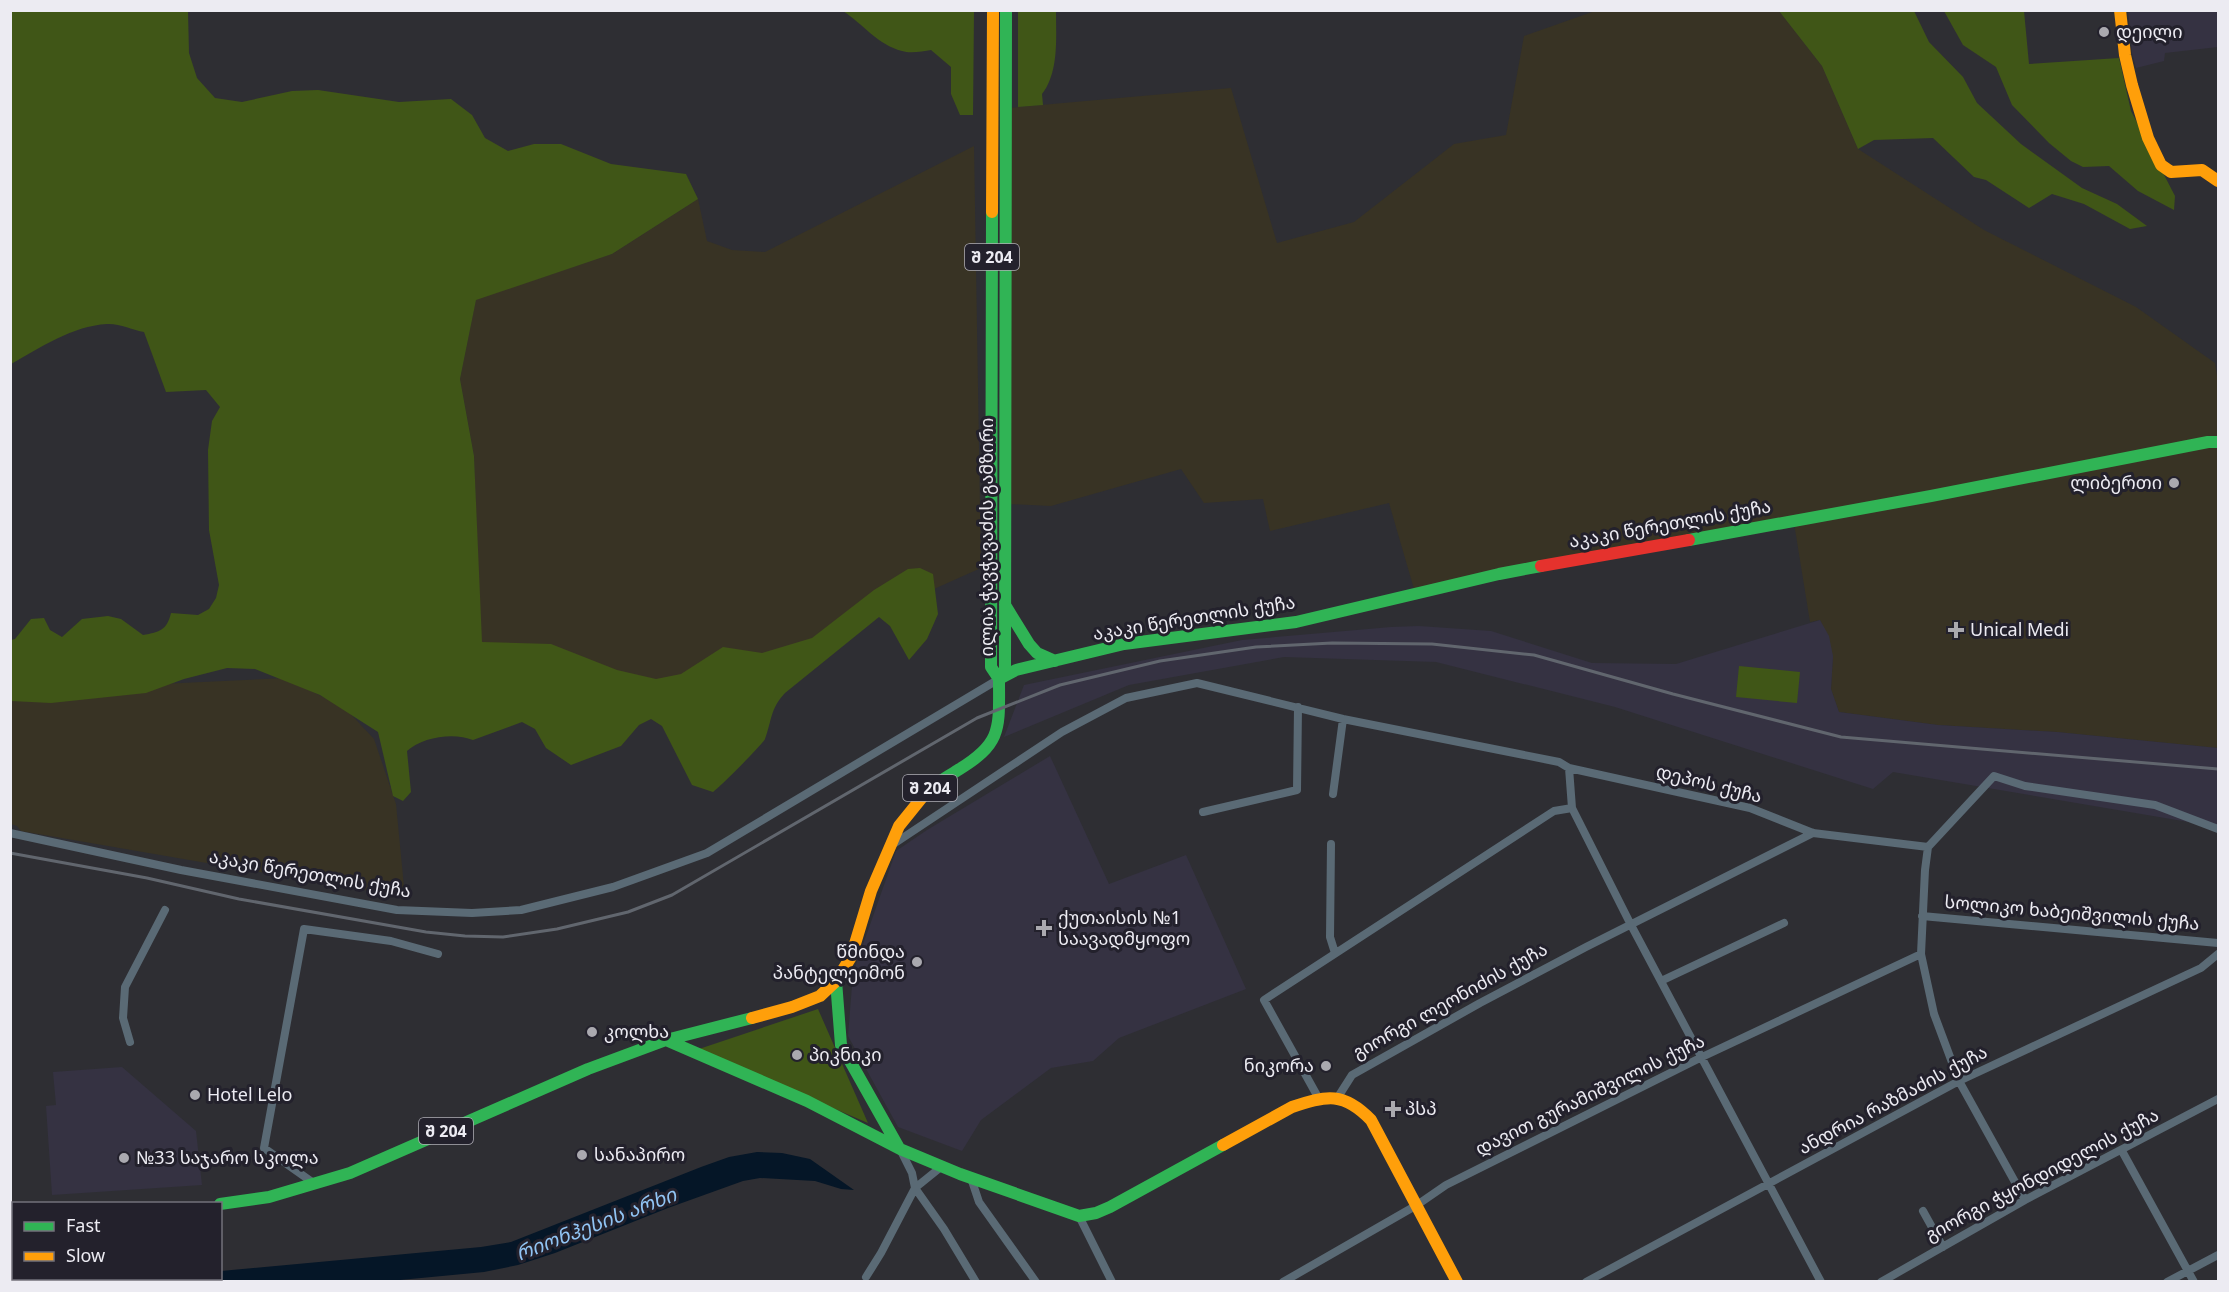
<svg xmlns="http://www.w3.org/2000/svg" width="2229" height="1292" font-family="'Noto Sans','Noto Sans Georgian',sans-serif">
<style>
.industrial{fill:#383324}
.built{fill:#353242}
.green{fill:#405617}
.water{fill:#051627}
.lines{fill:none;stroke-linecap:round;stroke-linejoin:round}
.street{stroke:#5a6a75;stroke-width:8}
.fast{stroke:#30b455;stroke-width:12}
.slow{stroke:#ff9f0a;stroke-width:12}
.jam{stroke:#e5322d;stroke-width:12}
.rail{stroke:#61666e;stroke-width:3}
.poi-dot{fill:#aaa9af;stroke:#23212c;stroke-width:2}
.labels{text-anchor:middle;stroke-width:6;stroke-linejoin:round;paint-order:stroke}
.shield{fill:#23212c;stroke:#b0aeb7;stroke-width:1.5}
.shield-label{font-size:16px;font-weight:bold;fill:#ecebf2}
.poi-label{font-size:18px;fill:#ecebf2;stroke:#23212c;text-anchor:start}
.street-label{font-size:18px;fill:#ecebf2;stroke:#23212c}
.water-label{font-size:20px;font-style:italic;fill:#91c4f4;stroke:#23212c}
</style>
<rect width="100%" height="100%" fill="#2e2e33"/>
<path class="industrial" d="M1595 11H1779L1822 66 1858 149 1984 230 2136 307 2215 363 2218 382V748L2057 732 1938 725 1839 712 1831 689 1833 656 1820 620 1810 622 1794 523 1414 589 1389 503 1270 531 1263 499 1204 503 1181 469 1051 506 1008 504 1009 108 1231 88 1277 243 1354 222 1454 144 1506 135 1524 36Z
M974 146 981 568 878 614 654 701 481 642 474 456 460 379 476 299 612 254 698 199 707 241 732 250 765 252Z
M285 678 345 708 374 739 396 804 405 897 21 831 17 826 11 824V691Z"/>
<path class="built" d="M2128 11H2218V47L2165 53 2164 61 2136 68 2132 53Z
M1820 620 1829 636 1833 656 1831 689 1839 712 1938 725 2057 732 2218 748V827L1893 772 1873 789 1615 707 1436 662 1284 657 1129 685 1004 737 1024 685 1242 640 1391 627 1419 626 1491 631 1592 663 1676 664Z
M1050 756 1109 884 1186 855 1246 989 1119 1038 1093 1061 1051 1068 981 1120 962 1151 898 1127 848 1036 853 973 896 851 927 830Z
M122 1067 196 1131 202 1185 52 1195 46 1106 56 1105 53 1072Z"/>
<path class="green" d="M11 10 188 11 189 53 197 78 215 98 242 102 292 91 318 90 399 102 451 99 472 115 485 138 508 151 534 144H561L611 164 686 174 698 199 612 254 476 300 460 379 474 456 482 642 551 644 617 670 656 679 681 674 723 647 762 653 812 638 874 590 908 569 920 568 933 574 938 614 927 639 909 660 890 626 879 617 785 693C770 709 772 720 765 739 763 744 719 788 713 792L692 785 662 726 651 719 639 725 621 746 571 765 546 748 535 729 522 722 473 740C454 732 422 737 407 751L411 792 403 801 393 796 378 732 320 695 255 669 227 668 184 679 146 693 51 703 11 701V640L15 639 31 619 44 618 50 630 62 637 82 619 108 616 121 619 143 635C160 632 167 630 171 613L198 615 209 609 216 598 219 585 209 530 208 450 212 421 220 407 206 390 166 392 144 332C133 330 118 323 107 324 72 326 40 348 11 364Z
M843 11H974L973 115H960L951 94V67L931 50C923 51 911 54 902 51 878 45 863 24 843 11Z
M1018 11H1056C1056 38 1059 72 1042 94L1043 105 1018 107Z
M1779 11H1914L1929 42 1963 77 1977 103 2021 144 2082 188 2117 204 2147 226 2130 229 2084 204 2052 194 2029 208 1986 180 1974 177 1933 138 1874 140 1858 149 1822 66Z
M1944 11H2024L2029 64 2119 58 2131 111 2175 196 2174 210 2138 191 2109 166 2083 167 2071 161 2049 143 2012 105 1996 67 1963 45Z
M1739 666 1800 672 1797 703 1736 697Z
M818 1009 868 1123 696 1050Z"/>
<path class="water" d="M757 1152 782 1153 810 1159 854 1190 841 1189 815 1181 760 1178 743 1181 668 1208 555 1253 518 1265 484 1272 379 1282 102 1281 135 1278H220L221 1271 481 1247 511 1242 701 1167 729 1157Z"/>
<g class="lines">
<path class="street" d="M1569 768 1572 808 1631 925 1821 1282
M1333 794 1343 719
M1203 812 1297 790 1298 707
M10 833 181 870 397 910 472 913 521 910 613 887 707 853 999 679
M1331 844 1330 937 1335 953
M892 845 1062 732 1126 698 1197 683 1343 719 1559 762 1569 768 1750 808 1813 833 1928 847
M1928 847 1925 870 1921 954 1934 1014 1959 1081 2025 1200
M1928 847 1994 776 2025 786 2155 805 2218 829
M1922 916 2218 943
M1661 981 1784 923
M130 1042 123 1018 125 987 165 910
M1338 1097 1352 1075 1480 1003 1586 947 1813 833
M1319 1099 1264 1000 1554 811 1572 808
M2122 1151 2194 1282
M941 1167 915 1188 944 1229 976 1282
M971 1178 979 1202 1036 1282
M315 1184 264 1148 304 929 391 941 438 954
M1923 1211 1943 1247
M1079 1216 1112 1282
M866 1277 881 1253 915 1188 912 1173 900 1149
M1283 1282 1417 1205 1446 1185 1702 1057 1921 954
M1586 1282 1959 1081 2201 968 2218 954
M1881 1282 2025 1200 2218 1099
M2167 1282 2218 1255"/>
<path class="fast" d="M992 212 991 667 999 679
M1689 540 1931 496 2208 442H2218
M1005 605 1029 644 1037 653 1055 661
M999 679 1016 670 1124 644 1296 622 1499 574 1541 566
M999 679 1005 671 1006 10
M924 795C933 784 946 778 958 770 1003 743 999 728 999 679
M836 981 841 1045 899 1148
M666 1040 807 1101 900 1149 960 1174 1079 1216 1096 1213 1110 1207 1223 1145
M220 1204 269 1197 350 1173 588 1069 666 1040 752 1018
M10 1221H14"/>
<path class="slow" d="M2120 10 2125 55 2132 85 2148 138 2161 165 2171 172 2202 170 2218 181
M992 212 993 10
M752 1018 792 1007 820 996 836 981 851 957 871 891 899 826 924 795
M1223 1145 1292 1107C1327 1095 1344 1092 1371 1120L1457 1282"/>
<path class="jam" d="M1541 566 1689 540"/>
<path class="rail" d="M10 853 147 878 239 899 426 932 465 936 503 937 557 929 628 912 672 895 977 718 1060 685 1160 661 1256 647 1332 643 1432 644 1534 655 1673 694 1841 737 2218 769"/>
</g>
<g class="poi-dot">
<circle cx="2104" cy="32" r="6"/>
<circle cx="2174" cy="483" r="6"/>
<path d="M1953 621h6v6h6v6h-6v6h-6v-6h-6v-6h6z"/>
<path d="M1041 919h6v6h6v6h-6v6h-6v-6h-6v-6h6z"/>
<circle cx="917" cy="962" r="6"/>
<circle cx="592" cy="1032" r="6"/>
<circle cx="797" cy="1055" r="6"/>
<circle cx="1326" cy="1066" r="6"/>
<circle cx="195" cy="1095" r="6"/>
<path d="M1390 1100h6v6h6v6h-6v6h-6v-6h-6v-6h6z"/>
<circle cx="582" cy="1155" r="6"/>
<circle cx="124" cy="1158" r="6"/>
</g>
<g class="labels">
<g class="shield">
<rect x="965" y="244" width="54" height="26" rx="4.5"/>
<rect x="903" y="775" width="54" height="26" rx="4.5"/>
<rect x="419" y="1118" width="54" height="26" rx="4.5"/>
</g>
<g class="shield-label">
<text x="992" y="263">შ 204</text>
<text x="930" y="794">შ 204</text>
<text x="446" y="1137">შ 204</text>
</g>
<g class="poi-label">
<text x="2116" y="38">დეილი</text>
<text x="2162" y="489" text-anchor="end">ლიბერთი</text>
<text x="1970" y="636">Unical Medi</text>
<text x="1058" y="924">ქუთაისის №1<tspan x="1058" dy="21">საავადმყოფო</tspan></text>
<text x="905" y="958" text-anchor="end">წმინდა<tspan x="905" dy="21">პანტელეიმონ</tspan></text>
<text x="604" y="1038">კოლხა</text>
<text x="809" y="1061">პიკნიკი</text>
<text x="1314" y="1072" text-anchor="end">ნიკორა</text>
<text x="207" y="1101">Hotel Lelo</text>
<text x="1405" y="1115">პსპ</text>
<text x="594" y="1161">სანაპირო</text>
<text x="136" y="1164">№33 საჯარო სკოლა</text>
</g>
<g class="street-label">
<text transform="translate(1670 524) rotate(-10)" y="6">აკაკი წერეთლის ქუჩა</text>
<text transform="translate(987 537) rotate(-90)" y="6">ილია ჭავჭავაძის გამზირი</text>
<text transform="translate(1194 618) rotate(-9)" y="6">აკაკი წერეთლის ქუჩა</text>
<text transform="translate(1709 784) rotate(14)" y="6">დეპოს ქუჩა</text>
<text transform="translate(310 874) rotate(10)" y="6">აკაკი წერეთლის ქუჩა</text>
<text transform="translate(2072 913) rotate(5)" y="6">სოლიკო ხაბეიშვილის ქუჩა</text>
<text transform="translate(1450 1001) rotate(-29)" y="6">გიორგი ლეონიძის ქუჩა</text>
<text transform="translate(1590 1095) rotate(-26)" y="6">დავით გურამიშვილის ქუჩა</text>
<text transform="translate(1893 1100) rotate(-28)" y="6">ანდრია რაზმაძის ქუჩა</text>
<text transform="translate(2042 1175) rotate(-28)" y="6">გიორგი ჭყონდიდელის ქუჩა</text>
</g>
<g class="water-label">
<text transform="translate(596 1224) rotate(-21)" y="7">რიონჰესის არხი</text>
</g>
</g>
<rect width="2229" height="1292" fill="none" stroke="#ecebf2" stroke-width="24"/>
<rect x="12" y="1202" width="210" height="78" fill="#23212c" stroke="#73727b" stroke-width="1.5"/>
<rect x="24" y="1222" width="30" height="9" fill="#30b455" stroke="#73727b" stroke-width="1.5"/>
<text x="66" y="1232" font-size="18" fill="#ecebf2">Fast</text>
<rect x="24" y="1252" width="30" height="9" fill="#ff9f0a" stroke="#73727b" stroke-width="1.5"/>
<text x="66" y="1262" font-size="18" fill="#ecebf2">Slow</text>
</svg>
